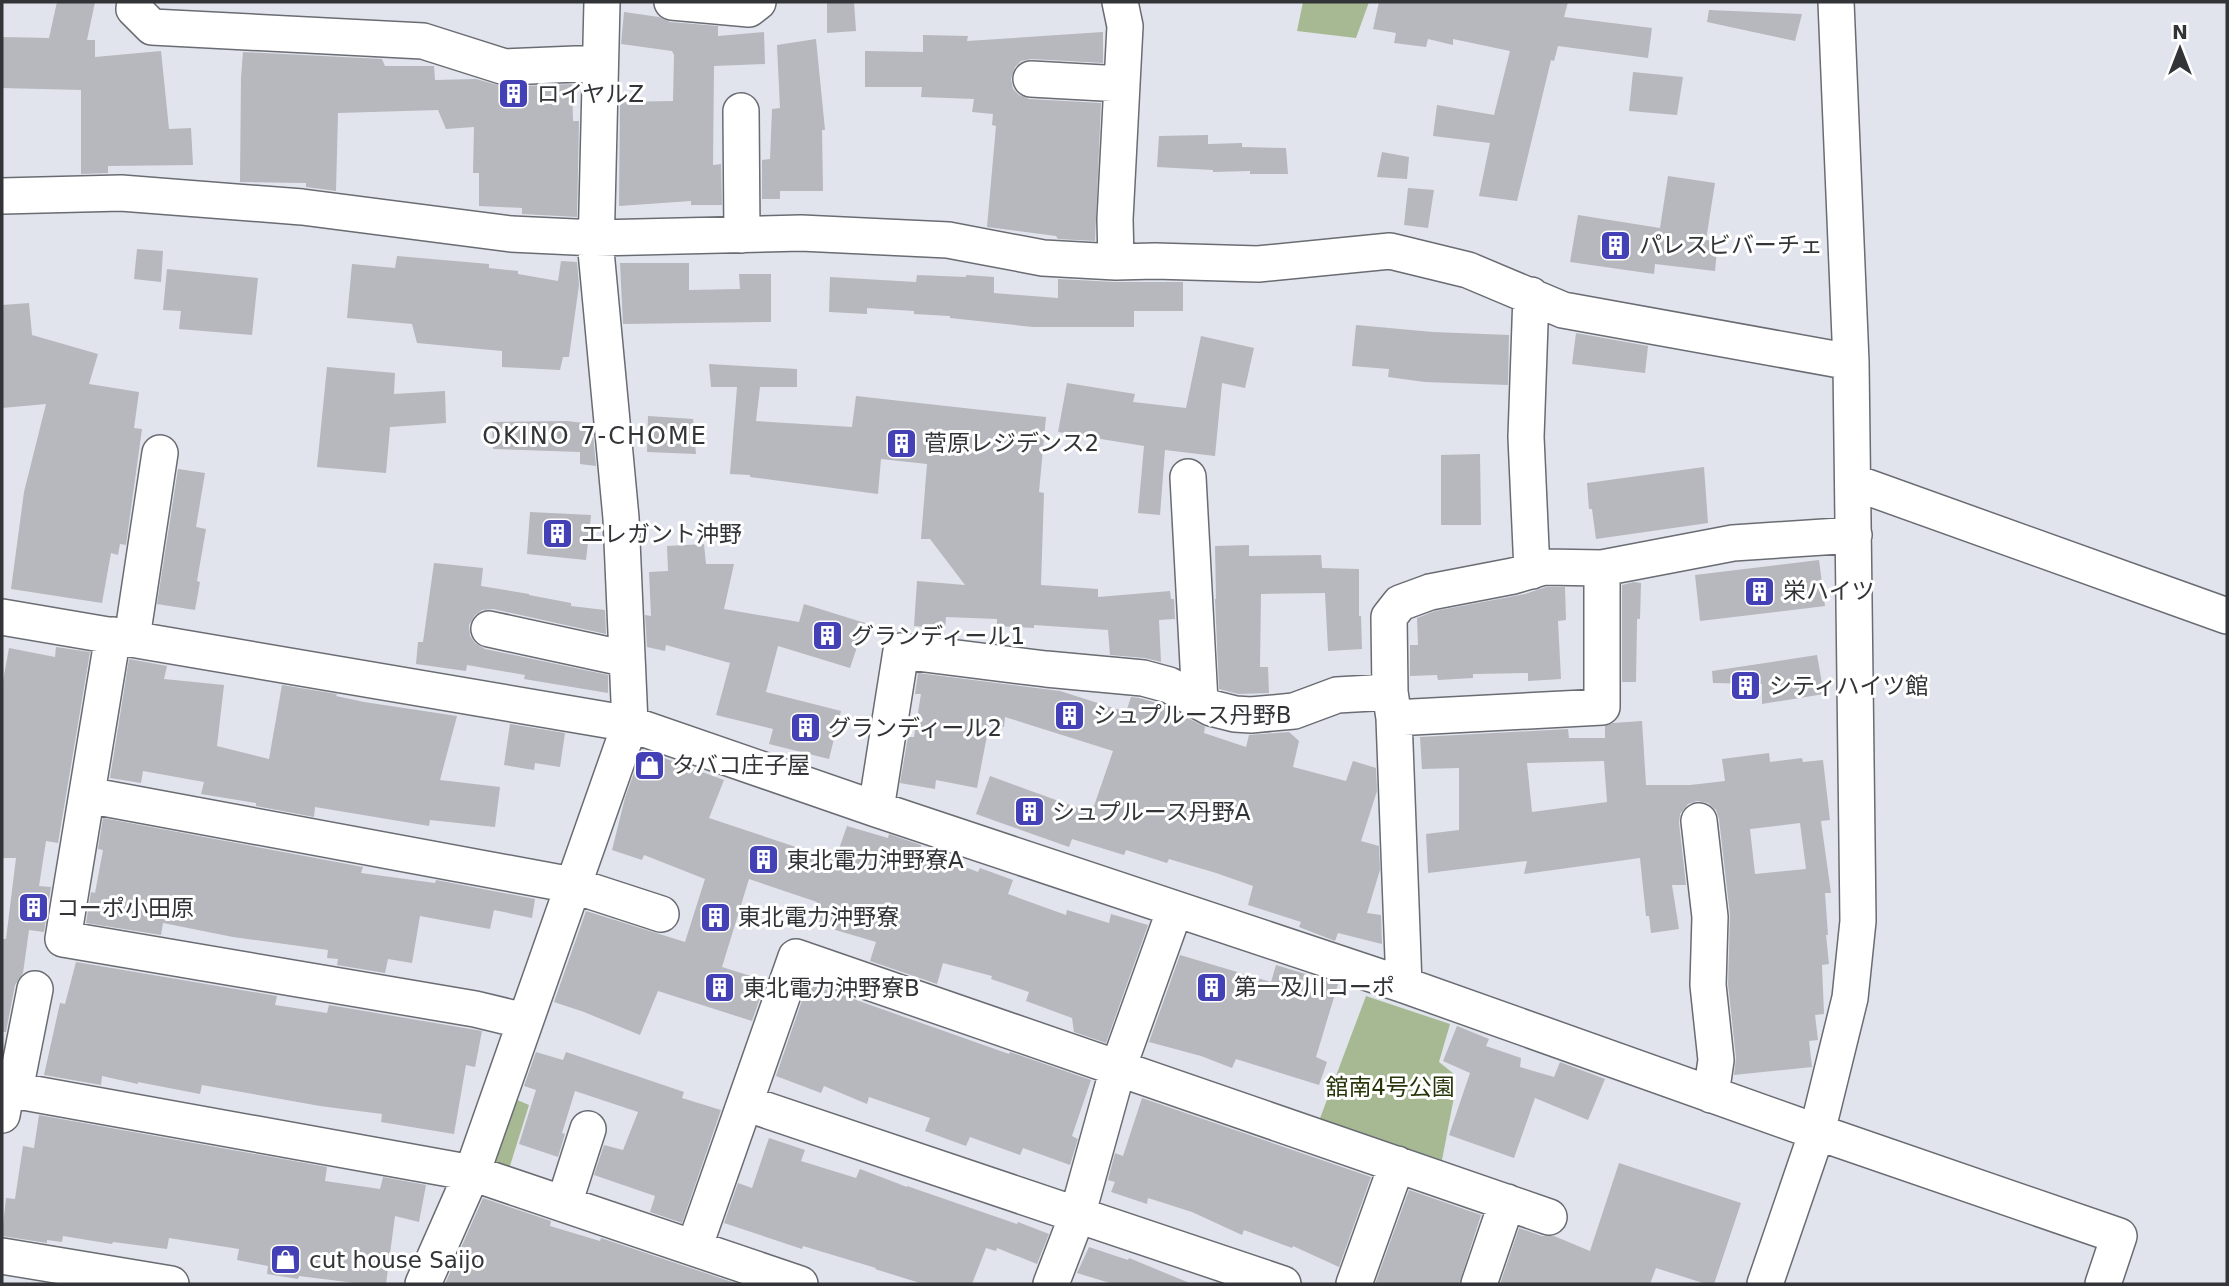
<svg xmlns="http://www.w3.org/2000/svg" width="2229" height="1286" font-family="'DejaVu Sans','Noto Sans JP',sans-serif">
<style>
.green{fill:#a7b992}
.building{fill:#b7b7be;fill-rule:evenodd}
.lines{fill:none;stroke-linecap:round;stroke-linejoin:round}
.minor-casing{stroke:#696c72;stroke-width:38}
.minor{stroke:#fff;stroke-width:35}
.labels{text-anchor:middle;stroke-width:6;stroke-linejoin:round;paint-order:stroke}
.poi-label{font-size:23px;fill:#333437;stroke:#fff;text-anchor:start}
.park-label{font-size:23px;fill:#26360a;stroke:#fff}
.neighbourhood-label{font-size:24px;letter-spacing:2px;fill:#333437;stroke:#fff}
</style>
<rect width="100%" height="100%" fill="#e1e4ec"/>
<path class="green" d="M1303 2H1369L1356 38 1297 31Z
M1366 996 1450 1024 1439 1062 1454 1074V1097L1442 1160 1319 1121Z
M508 1096 529 1105 509 1169 485 1160Z"/>
<path class="building" d="M57 2H95L87 40H95V57L161 51 169 129 191 128 193 165 108 166V173L81 174V90L2 88V37L49 38Z
M827 2H854L856 31 827 33Z
M1379 2H1568L1564 17 1652 28 1648 58 1558 46 1554 61 1551 60 1517 201 1479 196 1490 143 1433 136 1437 105 1494 115 1510 51 1453 39V45L1428 39 1426 47 1394 43 1396 33 1373 29Z
M1709 10 1802 14 1795 41 1707 22Z
M624 12 659 17 670 22 718 26V36L764 32 765 64 714 66 713 165 721 164 722 205H691V201L619 206 620 102 673 101 674 55 672 51 621 44Z
M1103 32V63L1031 59 1021 61 1015 67 1011 79 1013 89 1019 95 1029 99 1101 103 1095 241 1058 239 1056 236 987 227 996 126 992 125 993 114 972 112 974 99 921 97 922 87H865V51L923 52V35L968 36 967 41Z
M816 39 825 130H822L823 191H780V199H762V160L770 159 772 109 780 108 777 45Z
M243 52 382 59 385 66H434L435 80 476 79 505 87 572 84 573 121H579L577 217 522 214V208L479 206V173H473L474 127 446 129 438 110 338 113 336 191 306 187V183L240 182 241 78Z
M1633 72 1683 77 1677 115 1629 111Z
M1208 135V144L1242 143V147L1286 148 1288 174H1250V171L1213 172V170L1157 167 1159 136Z
M1382 152 1409 157 1407 179 1377 177Z
M1668 176 1715 183 1706 240 1718 241 1715 271 1655 264 1654 274 1570 262 1578 215 1660 228Z
M1408 188 1434 190 1428 228 1404 225Z
M137 249 163 251 161 282 134 279Z
M397 256 489 264V268L518 271V274L558 281 561 261 577 262 579 285 569 357H563L560 370 502 367V351L417 343 412 324 347 318 352 264 395 268Z
M620 263H689V290L740 289 739 274H771V322L623 324Z
M167 269 258 278 252 335 179 329 181 311 163 310Z
M917 275 966 277V275L994 277V293L1058 298V279L1115 282H1183V311H1134V327H1033L950 318V316L914 314V311L867 308V314L829 312 830 277 916 282Z
M29 303 32 335 98 354 89 384 139 392 134 428 142 429 126 545 120 544 118 555 111 553 102 603 11 589 24 492 46 404 2 408V305Z
M1356 325 1433 332 1509 335 1508 385 1425 382 1388 377 1389 369 1352 366Z
M1576 333 1648 346 1645 373 1572 364Z
M1201 336 1254 348 1245 388 1222 383 1215 456 1165 450 1160 515 1138 513 1144 446 1058 432 1067 383 1135 394 1133 402 1186 408Z
M709 364 797 369V387H760L756 421 852 427 856 396 1046 417 1039 492 1044 493 1041 585 1098 589V597L1170 591 1171 599H1174L1175 619 1159 620 1161 662 1145 658 1110 655 1108 630 1034 625V628L997 626V619L946 617 945 629 914 626 917 581 965 585 930 539H921L927 464 881 459 878 494 750 477V475L730 474 737 387H711Z
M327 367 395 373 394 394 445 391 446 423 390 427 386 473 317 467Z
M648 416 693 419 696 454 647 452Z
M567 421 592 424 596 466 580 464V452L493 449 492 422Z
M1480 454 1481 525H1441V455Z
M1704 467 1708 523 1596 539 1592 509H1589L1587 483Z
M178 469 205 473 196 527 206 529 197 581 200 582 195 610 157 604Z
M530 512 591 515 586 560 527 554Z
M704 544 706 564H734L724 609 799 622 804 604 865 623 850 668 778 646 766 692 841 711 829 759 769 744 773 729 716 715 730 663 666 645 665 651 647 647 645 615 651 616 649 572 668 571 667 546Z
M1249 545V556L1321 555 1322 568 1359 569V616H1361L1362 649 1328 651 1325 593 1261 594 1260 667H1268L1269 693 1238 694 1219 689 1215 599H1216L1215 546Z
M1819 560 1825 606 1700 621 1695 575Z
M434 563 483 568 481 586 529 594V595L571 603V606L605 610 606 634 493 609 482 610 475 615 469 625 470 636 475 643 485 649 608 675V693L524 679 525 675 467 665 466 671 416 664 418 642H423Z
M1634 582 1641 583 1640 619H1637L1636 682H1622V585Z
M1546 587H1565L1566 620 1558 621 1561 679 1528 681V673L1473 674V678L1438 680 1437 675 1410 676V645H1418L1417 618 1435 611 1525 594Z
M56 647 90 652 58 843 46 841 39 886 51 887 44 932 29 930 23 973 15 985 6 1032H2V939H6L16 858H2V686L9 648 55 657Z
M1817 655 1824 694 1762 704V684L1713 683 1712 671Z
M129 659 167 666 164 679 224 685 217 746 269 759 282 685 337 694 336 696 364 702 457 716 440 780 500 787 495 827 430 820 429 826 315 807 314 817 256 806V803L201 794 204 782 143 771 141 783 110 778Z
M918 673 1060 691 1126 712 1131 697 1139 698 1161 704 1205 727 1204 733 1246 747 1249 735 1289 732 1299 741 1293 767 1346 781 1353 761 1376 768 1377 791 1361 841 1379 846 1380 870 1367 913 1381 915 1382 944 1338 933 1335 941 1299 927 1301 922 1248 905 1253 886 1216 873 1169 859 1167 863 1126 850 1124 855 1072 839 1069 847 976 814 990 776 1089 812 1091 805 1094 806 1113 751 1005 717 1004 727 989 725 977 788 936 780 935 789 900 783 908 737H914L921 694H915Z
M1642 721 1646 785H1690L1725 781 1722 759 1769 753 1770 762 1802 758 1803 762 1823 760 1830 820 1821 821 1831 893H1825L1828 935H1826L1829 964 1822 965 1824 1014 1815 1015 1818 1040 1809 1041 1812 1067 1734 1075 1736 1058 1728 984 1730 915 1719 819 1716 810 1708 803 1697 801 1688 804 1680 814 1679 823 1686 885H1672L1679 929 1651 933 1649 916H1646L1640 858 1524 874 1527 861 1428 873 1426 834 1459 830V768L1422 769 1420 737 1568 729 1569 738H1605V726L1613 723ZM1604 761 1607 802 1532 812 1527 763ZM1800 823 1806 869 1755 874 1750 829Z
M510 724 565 733 560 767 535 763 534 770 504 765Z
M642 750 724 780 709 818 835 860 847 826 888 838 889 834 921 845 920 850 978 872 980 868 1013 880 1008 894 1066 915 1067 910 1109 923 1111 914 1148 925 1106 1043 1074 1032 1072 1018 1026 1001 1029 992 991 979 992 976 943 963 937 984 870 961 876 942 812 923 817 902 749 879 722 967 766 981 752 1021 658 991 640 1035 584 1012 554 1002 586 911 685 942 705 879 644 855 642 860 612 850 625 798Z
M103 818 363 867 361 873 435 883 436 880 535 899 532 918 494 910 490 929 420 916 412 963 388 959 385 973 337 965 338 959 327 958 328 950 233 937 163 923 161 935 86 923 91 892 95 893 103 850 98 849Z
M1180 955 1271 982 1276 965 1338 984 1316 1057 1327 1062 1319 1085 1236 1059 1232 1068 1201 1056 1149 1042Z
M76 962 277 996 275 1005 327 1013 329 1005 482 1031 475 1067 466 1065 454 1134 381 1122 382 1114 320 1106 202 1085 200 1094 138 1082V1084L102 1076 101 1085 44 1075 60 1003 65 1004Z
M808 983 1009 1054 1010 1052 1091 1080 1072 1136 1078 1139 1070 1165 1023 1148 1020 1155 970 1137 966 1146 925 1131 930 1118 869 1097 867 1104 824 1086 821 1093 776 1076Z
M1457 1026 1489 1039 1486 1046 1521 1058 1520 1067 1554 1077 1560 1062 1605 1079 1588 1120 1535 1098 1514 1158 1449 1135 1470 1073 1443 1061Z
M536 1052 563 1060 566 1052 684 1092 682 1098 721 1110 682 1223 650 1212 655 1196 594 1175 604 1145 623 1150 638 1112 575 1091 562 1133 565 1134 558 1157 519 1144 536 1090 524 1086Z
M1142 1098 1371 1177 1339 1267 1293 1246 1292 1248 1244 1230 1242 1235 1192 1212 1148 1198 1147 1204 1111 1192 1115 1182 1108 1180 1115 1153 1123 1156Z
M39 1115 327 1167 325 1181 380 1189 383 1177 426 1185 419 1222 395 1216 386 1284H363L299 1276 298 1279 267 1274 268 1266 237 1260 239 1249 169 1238 167 1249 113 1242 112 1244 63 1236 62 1242 47 1240V1243L2 1236 6 1198 15 1199 23 1146 34 1148Z
M769 1138 805 1150 801 1161 856 1178 860 1169 907 1187V1186L1017 1224 1018 1222 1049 1234 1037 1264 997 1248 996 1251 986 1248 972 1284H923L875 1269 876 1268 803 1246 802 1249 724 1223 738 1183 752 1188Z
M1619 1163 1741 1203 1714 1284H1706L1656 1268 1650 1284H1500L1519 1228 1542 1236H1554L1590 1251Z
M1409 1190 1481 1215 1459 1284H1375Z
M483 1198 551 1221 550 1226 600 1241 601 1238 738 1284H445Z
M1089 1247 1128 1260 1129 1258 1192 1284H1113L1077 1273Z"/>
<g class="lines">
<defs>
<path id="minor" d="M135 2 134 9 152 27 423 41 505 67 600 63
M672 2 749 9 758 2
M1031 79 1122 84
M741 111 742 235
M2 196 121 193 302 207 511 234 596 238 801 233 948 240 1043 258 1116 262 1155 261 1258 264 1390 251 1468 270 1563 310 1851 362
M1116 262 1115 219 1125 26 1120 2
M1531 295 1526 437 1532 571
M1188 477 1200 702
M1853 482 2227 616
M2 617 630 724 876 809 1404 985 1817 1132 2119 1236 2103 1284
M489 629 627 659
M113 635 63 939 475 1009 525 1021
M132 638 160 453
M1394 718 1602 707V568
M87 795 572 885 661 914
M876 809 901 651 1046 669 1143 678 1169 685 1211 708 1235 714 1251 715 1294 711 1337 695 1390 692
M1699 821 1710 917 1708 985 1716 1060 1711 1095
M1404 985 1394 718 1390 692 1389 617 1400 603 1430 592 1513 576 1544 567 1602 568 1733 543 1854 535
M15 1090 35 989
M745 1103 1283 1284
M2 1115 7 1089 472 1173 800 1284
M564 1204 588 1129
M694 1248 796 957 1549 1217
M2 1256 171 1284
M423 1284 472 1173 630 724 621 518 596 251 602 2
M1051 1284 1077 1216 1118 1068 1175 909
M1354 1284 1397 1164
M1479 1284 1507 1202
M1765 1284 1817 1132 1850 998 1858 921 1851 362 1836 2"/>
</defs>
<use href="#minor" class="minor-casing"/>
<use href="#minor" class="minor"/>
</g>
<defs>
<symbol id="building-square" viewBox="-11 -11 22 22"><rect x="-9" y="-9" width="18" height="18" rx="4" fill="#4440b6" stroke="#fff"/><path d="M-4-6H4V6H1V3H-1V6H-4ZM-2.5-4.3h1.7v1.8h-1.7ZM.8-4.3h1.7v1.8H.8ZM-2.5-1h1.7V.8h-1.7ZM.8-1h1.7V.8H.8Z" fill="#fff"/></symbol>
<symbol id="shop-square" viewBox="-11 -11 22 22"><rect x="-9" y="-9" width="18" height="18" rx="4" fill="#4440b6" stroke="#fff"/><path d="M-5-2.5h2.3a2.7 3.5 0 0 1 5.4 0H5L5.5 6h-11ZM-1.5-2.5h3a1.5 2.3 0 0 0-3 0Z" fill="#fff"/></symbol>
</defs>
<g fill-rule="evenodd">
<use href="#building-square" x="496" y="76" width="35" height="35"/>
<use href="#building-square" x="1598" y="228" width="35" height="35"/>
<use href="#building-square" x="884" y="426" width="35" height="35"/>
<use href="#building-square" x="540" y="516" width="35" height="35"/>
<use href="#building-square" x="1742" y="574" width="35" height="35"/>
<use href="#building-square" x="810" y="618" width="35" height="35"/>
<use href="#building-square" x="1728" y="668" width="35" height="35"/>
<use href="#building-square" x="1052" y="698" width="35" height="35"/>
<use href="#building-square" x="788" y="710" width="35" height="35"/>
<use href="#shop-square" x="632" y="748" width="35" height="35"/>
<use href="#building-square" x="1012" y="794" width="35" height="35"/>
<use href="#building-square" x="746" y="842" width="35" height="35"/>
<use href="#building-square" x="16" y="890" width="35" height="35"/>
<use href="#building-square" x="698" y="900" width="35" height="35"/>
<use href="#building-square" x="1194" y="970" width="35" height="35"/>
<use href="#building-square" x="702" y="970" width="35" height="35"/>
<use href="#shop-square" x="268" y="1242" width="35" height="35"/>
</g>
<g class="labels">
<g class="poi-label">
<text x="537" y="102">ロイヤルZ</text>
<text x="1639" y="253">パレスビバーチェ</text>
<text x="924" y="451">菅原レジデンス2</text>
<text x="581" y="542">エレガント沖野</text>
<text x="1783" y="599">栄ハイツ</text>
<text x="851" y="644">グランディール1</text>
<text x="1769" y="694">シティハイツ館</text>
<text x="1093" y="723">シュプルース丹野B</text>
<text x="828" y="736">グランディール2</text>
<text x="672" y="773">タバコ庄子屋</text>
<text x="1052" y="820">シュプルース丹野A</text>
<text x="787" y="868">東北電力沖野寮A</text>
<text x="56" y="916">コーポ小田原</text>
<text x="738" y="925">東北電力沖野寮</text>
<text x="1234" y="995">第一及川コーポ</text>
<text x="743" y="996">東北電力沖野寮B</text>
<text x="309" y="1268">cut house Saijo</text>
</g>
<g class="park-label">
<text x="1390" y="1095">舘南4号公園</text>
</g>
<g class="neighbourhood-label">
<text x="595" y="444">OKINO 7-CHOME</text>
</g>
</g>
<rect width="2229" height="1286" fill="none" stroke="#333437" stroke-width="7"/>
<g transform="translate(2180 49)" stroke="#ffffff" stroke-width="5" paint-order="stroke">
<path d="M0-5L12 26L0 18L-12 26Z" fill="#333437"/>
<text y="-10" font-size="19" font-weight="bold" text-anchor="middle" fill="#333437">N</text>
</g>
</svg>
